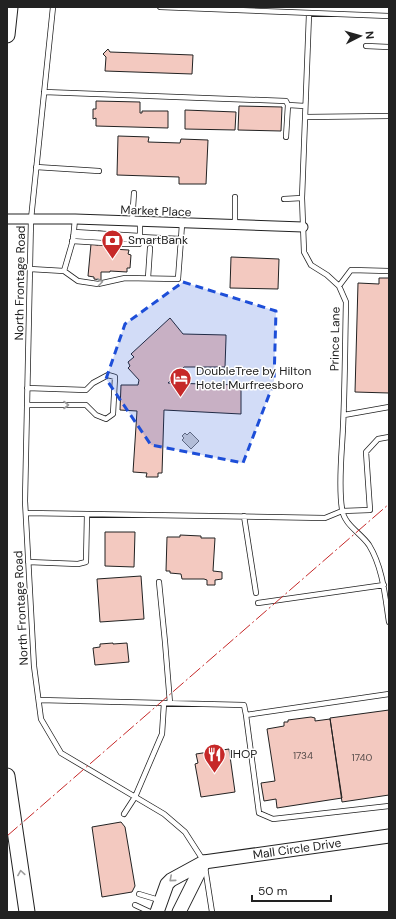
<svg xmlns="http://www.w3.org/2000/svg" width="396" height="919" font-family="'DM Sans',sans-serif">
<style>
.water{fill:#d9d9d9;stroke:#6f6f6f}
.building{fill:#f3c9c0;stroke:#222}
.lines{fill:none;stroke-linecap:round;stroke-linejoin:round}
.lane-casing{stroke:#222;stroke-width:6}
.street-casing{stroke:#222;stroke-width:11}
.secondary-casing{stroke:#222;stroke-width:15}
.primary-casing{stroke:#222;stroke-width:17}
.lane{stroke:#fff;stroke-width:4.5}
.street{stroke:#fff;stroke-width:9}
.secondary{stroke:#fff;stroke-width:13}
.primary{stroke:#fff;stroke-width:15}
.power{stroke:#c62828;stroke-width:1;stroke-dasharray:14 3 2 3;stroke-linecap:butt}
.oneway{stroke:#9c9c9c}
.marked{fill:#1d4ed8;fill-opacity:0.2;stroke:#1d4ed8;stroke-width:3;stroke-dasharray:8 5;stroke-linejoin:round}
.labels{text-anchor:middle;stroke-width:3;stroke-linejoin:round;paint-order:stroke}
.number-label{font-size:10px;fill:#564c4a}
.street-label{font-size:12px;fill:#222;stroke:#fff}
.poi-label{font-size:12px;fill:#222;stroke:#fff;text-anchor:start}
</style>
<rect width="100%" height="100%" fill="#fff"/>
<path class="water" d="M190 432 199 441 191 449 182 440 184 438 182 436 185 433 187 435Z"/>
<path class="building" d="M108 49 110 52 193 55 192 74 105 71 106 57 103 54Z
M96 101 140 102V113H142V111H168V128L96 126V118L93 119V109H96Z
M239 106 282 107 281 131 238 130Z
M185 110 236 112 235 130 185 129Z
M118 136 149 137 148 142 180 143 181 139 208 140 206 184H179V177L117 175Z
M98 231 109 232 108 247H112V249L129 250 128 254 131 255 130 268H127V272L110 271V272H101V280L94 279V277L88 276 91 244 98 245Z
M231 257 279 259 278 289 230 288Z
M379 278H389V393L355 392 358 283 379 284Z
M170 318 183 334 226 335V338L225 367H184L168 383 241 385V414L164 410 162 473H158V477H146L147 473 133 472 137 411 120 410 121 385H138L139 380 128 368 130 366 128 362 134 357 131 354Z
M105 532H135L134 567 105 566Z
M180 535 201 536V538H215L213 571 222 572V579L215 580V585H207V580L204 579H182L181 574 170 573V571H166L167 537H180Z
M141 576 144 619 100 622 97 579Z
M113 643V644L127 643 129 662 95 665 93 648 100 647V644Z
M389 710V795L342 802 330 718Z
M311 717 315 718V721L330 719 342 798 277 808 276 799 264 801 261 783 275 781 267 729 284 726V722H288V720Z
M229 749 235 792 201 797 195 764 198 763 196 754Z
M121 822 125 827 135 886 132 892 102 897 92 827Z"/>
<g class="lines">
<defs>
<path id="lane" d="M53 7 31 219 25 501 34 666 41 719 61 753 164 814 185 832 203 860
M160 7 389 16
M309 14 302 198 304 252 311 265 327 275 339 286 346 302C345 343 345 385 343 427 342 452 338 484 342 509 344 525 361 533 369 545 383 568 385 596 389 622
M366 46 389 47
M44 92 286 101 288 105 305 106
M305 117 389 116
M286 137 288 105
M36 167 99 171
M284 199 302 198
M132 222 134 193
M235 226V197
M74 232 140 236
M73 236 139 240 140 237
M181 239 182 224
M72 241 121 244H139V240
M30 269 64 271 73 240 75 219
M64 271 78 281 98 284 125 278 178 279 181 239 140 237V223
M148 278 150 248
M339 286 351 270 389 271
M27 405H86L96 415 106 419 113 414 115 377 108 375 93 383 86 390 27 388
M344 415 389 407
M26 513 325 518 342 511 370 510 366 452 378 439 389 437
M244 516 256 593
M28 562 78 564 86 562 87 514
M159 582 165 642 170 703
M258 603 384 585
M39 700 244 705 246 715 259 813 273 819 389 806
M246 715 389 694
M124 814 135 797 162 734 164 703
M205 867 212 912
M139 894 159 900
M135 905 150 912"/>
<path id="street" d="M7 219H75L303 227"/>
<g id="secondary">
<path id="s1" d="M157 912 167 884 171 880 204 862 389 836"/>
<path d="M179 912 204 862"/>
</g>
<path id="primary" d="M7 35 10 7
M7 776 27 912"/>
</defs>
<use href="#lane" class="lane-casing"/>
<use href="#street" class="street-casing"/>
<use href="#secondary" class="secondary-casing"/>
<use href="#primary" class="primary-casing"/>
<use href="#lane" class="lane"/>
<use href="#street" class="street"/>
<use href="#secondary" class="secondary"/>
<use href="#primary" class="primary"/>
<path class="power" d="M7 836 389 504"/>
</g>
<defs><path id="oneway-chevron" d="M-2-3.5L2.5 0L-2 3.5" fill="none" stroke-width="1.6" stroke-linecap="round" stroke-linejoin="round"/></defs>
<g class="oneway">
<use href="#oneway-chevron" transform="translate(100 282) rotate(-7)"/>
<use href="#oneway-chevron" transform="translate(66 405)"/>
<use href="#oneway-chevron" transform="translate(21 873) rotate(-99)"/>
<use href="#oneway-chevron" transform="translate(172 879) rotate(139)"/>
</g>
<path class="marked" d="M183 282 276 311 274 382 243 463 151 445 106 379 125 324Z"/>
<defs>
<symbol id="bank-pin" viewBox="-11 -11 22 30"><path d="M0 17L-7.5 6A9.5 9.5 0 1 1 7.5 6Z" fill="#c62828" stroke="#fff"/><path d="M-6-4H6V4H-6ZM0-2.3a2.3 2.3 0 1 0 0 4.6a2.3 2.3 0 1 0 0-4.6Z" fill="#fff"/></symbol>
<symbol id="hotel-pin" viewBox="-11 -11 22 30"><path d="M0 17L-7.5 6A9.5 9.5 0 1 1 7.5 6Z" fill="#c62828" stroke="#fff"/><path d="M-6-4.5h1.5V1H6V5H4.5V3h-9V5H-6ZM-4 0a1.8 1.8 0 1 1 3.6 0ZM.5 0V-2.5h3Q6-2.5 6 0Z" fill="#fff"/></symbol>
<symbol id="restaurant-pin" viewBox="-11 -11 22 30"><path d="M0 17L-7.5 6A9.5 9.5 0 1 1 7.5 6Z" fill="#c62828" stroke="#fff"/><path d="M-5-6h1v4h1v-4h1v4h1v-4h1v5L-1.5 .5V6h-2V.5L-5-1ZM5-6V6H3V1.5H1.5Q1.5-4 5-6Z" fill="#fff"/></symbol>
</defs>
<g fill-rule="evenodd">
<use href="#bank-pin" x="100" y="228" width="25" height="34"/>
<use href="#hotel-pin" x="168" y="366" width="25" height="34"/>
<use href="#restaurant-pin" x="202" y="742" width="25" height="34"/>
</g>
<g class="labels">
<g class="number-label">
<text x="303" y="759">1734</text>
<text x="362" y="761">1740</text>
</g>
<g class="street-label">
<text transform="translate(156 211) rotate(2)" y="4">Market Place</text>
<text transform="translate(20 283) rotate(-89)" y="4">North Frontage Road</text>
<text transform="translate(335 339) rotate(-89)" y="4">Prince Lane</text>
<text transform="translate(21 608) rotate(-93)" y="4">North Frontage Road</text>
<text dy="4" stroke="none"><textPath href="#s1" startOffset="167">Mall Circle Drive</textPath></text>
</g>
<g class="poi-label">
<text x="128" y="244">SmartBank</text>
<text x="196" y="375">DoubleTree by Hilton<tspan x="196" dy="14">Hotel Murfreesboro</tspan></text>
<text x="230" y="758">IHOP</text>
</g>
</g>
<rect width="396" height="919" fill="none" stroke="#222222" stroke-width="16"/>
<g transform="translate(360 36) rotate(84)" stroke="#ffffff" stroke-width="3" paint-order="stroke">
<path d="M0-3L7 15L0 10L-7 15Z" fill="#222222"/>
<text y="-6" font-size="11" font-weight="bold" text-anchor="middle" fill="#222222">N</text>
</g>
<path d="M252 895v6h79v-6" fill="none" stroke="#222222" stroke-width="2"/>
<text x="258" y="895" font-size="12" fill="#222222" stroke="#ffffff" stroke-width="3" paint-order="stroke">50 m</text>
</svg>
